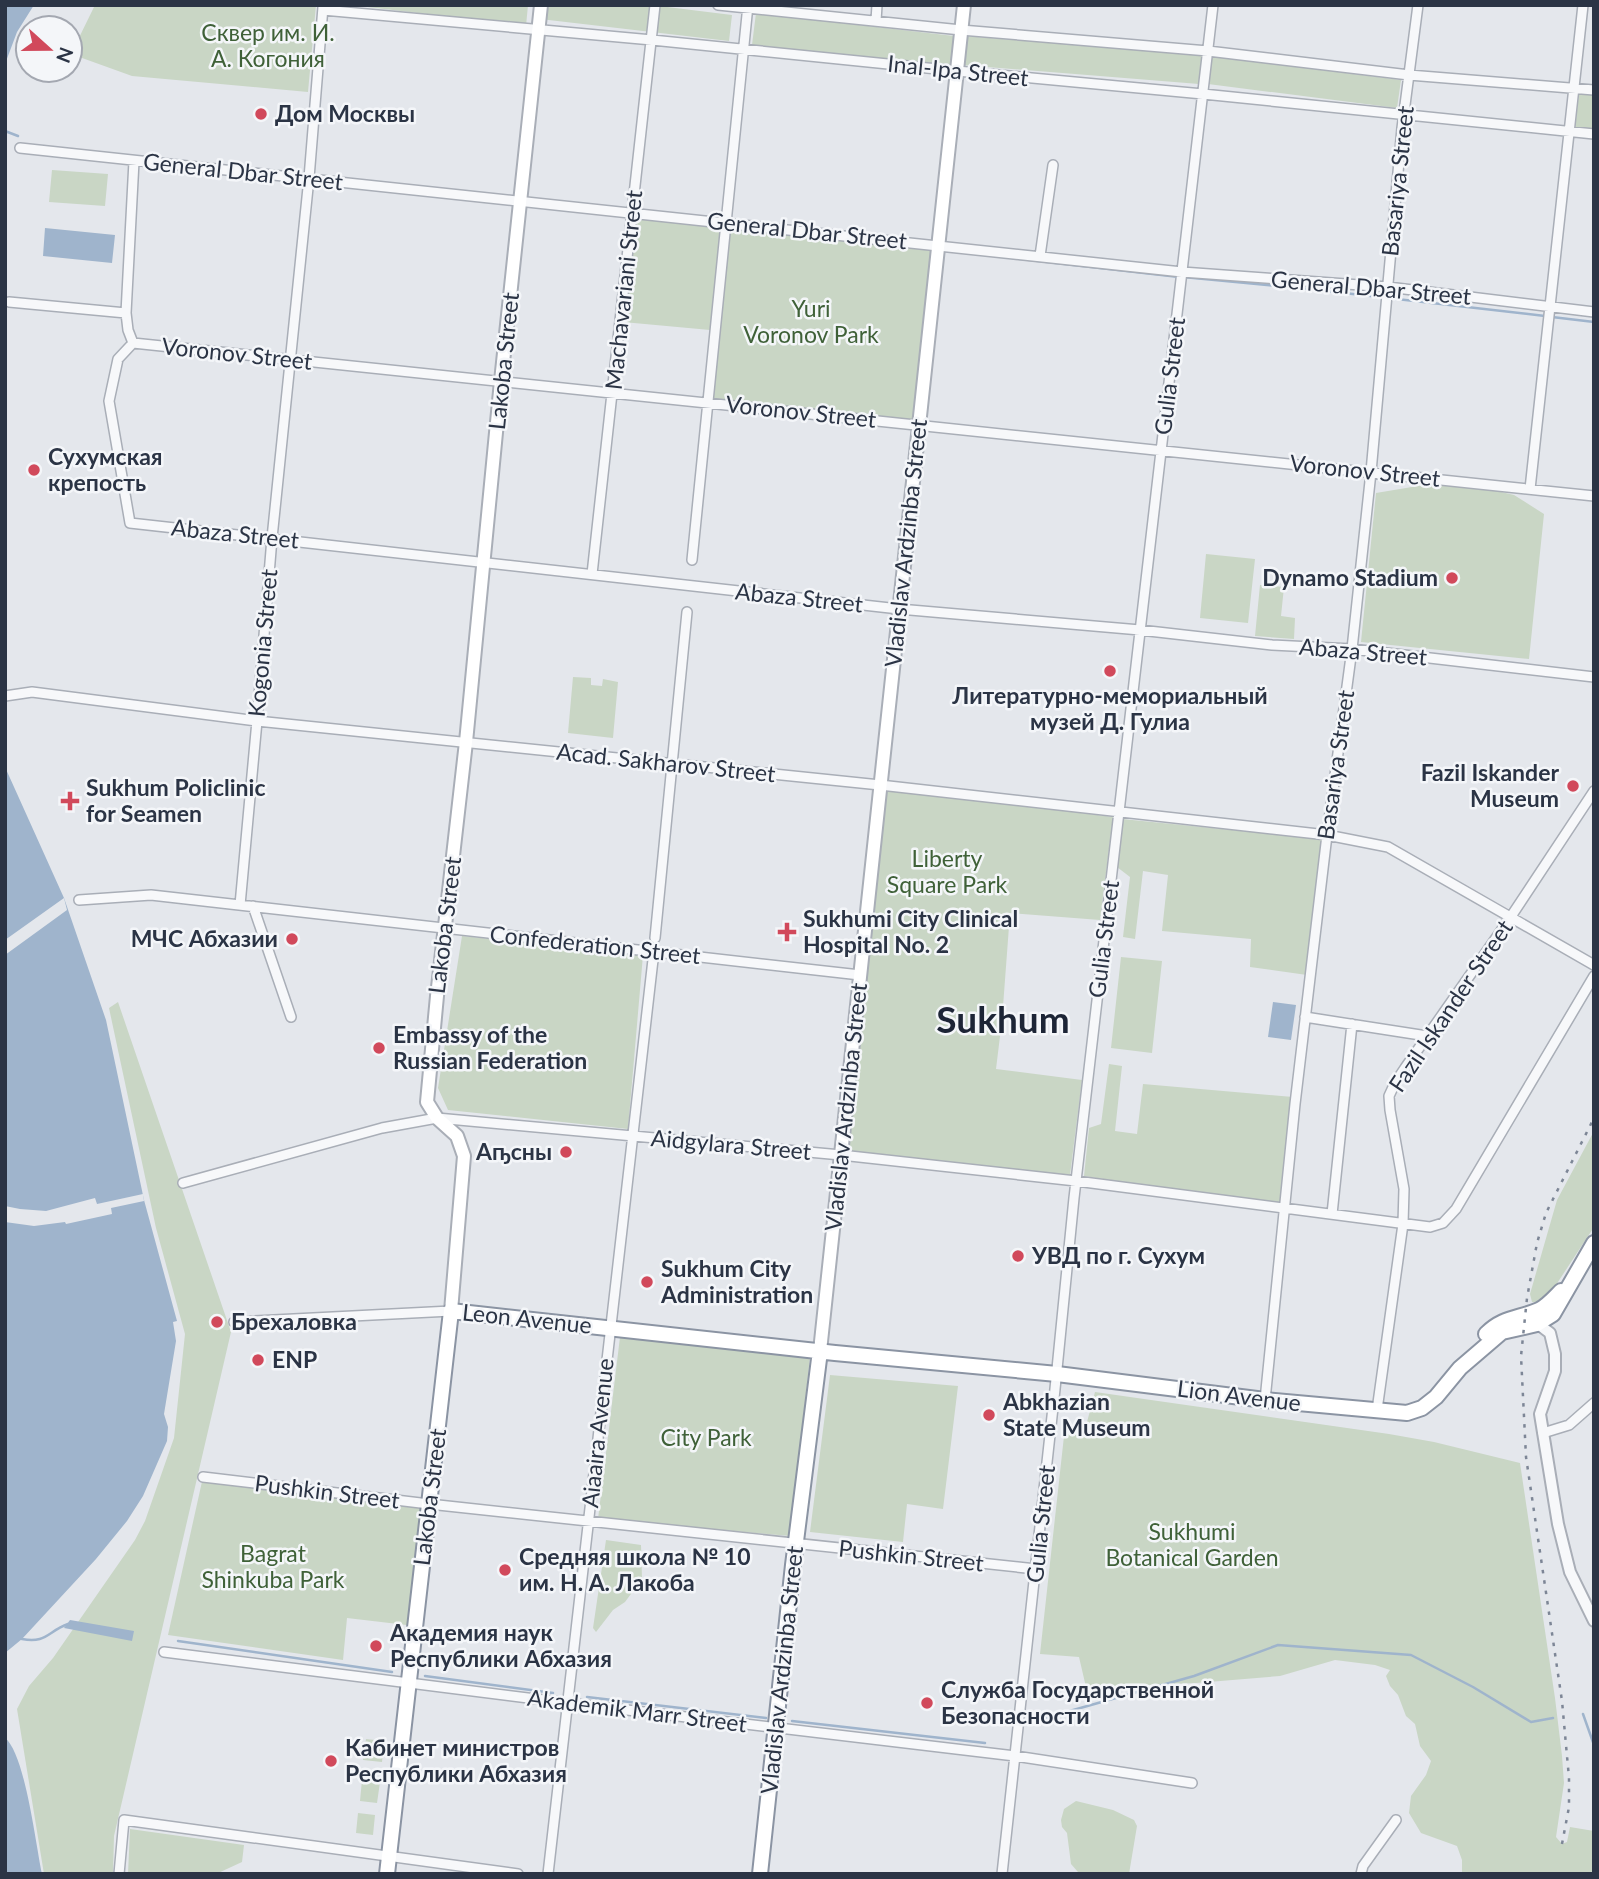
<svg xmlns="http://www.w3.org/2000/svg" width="1599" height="1879" font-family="Lato,sans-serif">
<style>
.green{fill:#c9d6c5}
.water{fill:#9fb4cc}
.pier{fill:#e4e7ec}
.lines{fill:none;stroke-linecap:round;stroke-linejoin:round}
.stream{stroke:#9fb4cc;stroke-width:2.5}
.minor-casing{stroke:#a9aeb7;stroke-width:12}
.tertiary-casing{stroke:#a9aeb7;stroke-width:14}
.secondary-casing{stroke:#a9aeb7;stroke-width:16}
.trunk-casing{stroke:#8b94a3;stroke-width:18}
.minor{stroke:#f7f8fa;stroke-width:9}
.tertiary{stroke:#f7f8fa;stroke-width:10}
.secondary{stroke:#fff;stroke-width:12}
.trunk{stroke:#fff;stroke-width:14}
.rail{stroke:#7d8696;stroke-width:2.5;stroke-dasharray:3.5 7;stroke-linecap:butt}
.poi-dot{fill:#d1495b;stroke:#f4f6f9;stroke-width:2.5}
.labels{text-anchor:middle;stroke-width:5;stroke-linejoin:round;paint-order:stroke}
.park-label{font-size:23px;fill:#3f6138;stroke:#f4f6f9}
.street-label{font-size:23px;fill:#2b3445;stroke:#f4f6f9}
.poi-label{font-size:23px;font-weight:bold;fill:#2b3445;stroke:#f4f6f9;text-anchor:start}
.town-label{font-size:37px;font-weight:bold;fill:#1d2536;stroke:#f4f6f9}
</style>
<rect width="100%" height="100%" fill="#e4e7ec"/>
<path class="green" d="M95 5H316L308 92 132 76 71 54Z
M351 5H528L526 26Z
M542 5H651L732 15 729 41 540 19Z
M756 13 954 36 950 68 752 45Z
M964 36 1202 55 1199 84 962 65Z
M1211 56 1401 80 1397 108 1208 84Z
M1579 93 1594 95V130L1575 129Z
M52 170 108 174 105 206 49 202Z
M635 217 722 227 710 330 623 322Z
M726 223 938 245 919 424 708 402Z
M1436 483 1484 488 1514 495 1544 514 1529 659 1361 642 1376 493Z
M1206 554 1255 559 1248 623 1200 618Z
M1260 585 1284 587 1281 616 1295 618 1294 639 1255 636Z
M573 677 591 678V685L602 686 603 679 618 682 613 738 568 733Z
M882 788 1113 817 1100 920 1010 913 1002 1020 996 1069 1082 1080 1070 1175 844 1151Z
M1122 819 1322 839 1307 975 1250 967 1251 939 1162 931 1168 875 1143 871 1135 939 1123 937 1130 877 1117 867Z
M462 936 643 955 628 1129 448 1110 438 1088Z
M1121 957 1162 961 1152 1053 1111 1048Z
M118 1002 231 1332 114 1836 113 1874H44L17 1709 29 1686 53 1658 135 1540 145 1521 174 1438 185 1334 156 1228 109 1008Z
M1109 1064 1122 1066 1115 1131 1137 1134 1143 1084 1293 1097 1282 1206 1084 1176 1089 1128 1101 1124Z
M1594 1131V1227L1554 1288 1536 1302H1532L1530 1294 1557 1200Z
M620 1337 810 1357 790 1536 598 1519Z
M830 1375 958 1386 943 1509 907 1504 903 1542 810 1532Z
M1095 1392 1389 1434 1434 1442 1520 1463 1555 1698 1562 1756 1564 1783 1556 1837 1562 1844 1567 1842 1570 1827 1594 1831V1874H1462V1860L1457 1846 1421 1833 1409 1813 1411 1796 1426 1775 1431 1761 1420 1746 1415 1724 1406 1716 1398 1695 1390 1686 1386 1676 1390 1670 1375 1665 1335 1660 1280 1676 1196 1683 1125 1686 1089 1700 1079 1657 1040 1654 1065 1427 1079 1429 1087 1422Z
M203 1477 429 1504 415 1626 347 1618 343 1660 168 1635Z
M606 1540 641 1545 642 1579 625 1602 613 1610 596 1632 593 1628Z
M366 1739 384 1741 382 1762 363 1760Z
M362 1780 380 1782 377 1803 360 1801Z
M1076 1801 1113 1810 1134 1820 1137 1826 1129 1874 1078 1872 1071 1864 1067 1833 1062 1827 1061 1820 1064 1809Z
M358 1813 375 1815 373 1835 356 1833Z
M130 1829 244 1845 242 1862 216 1874H128Z"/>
<path class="water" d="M5 5H34L17 32 5 64Z
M45 228 115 235 112 263 43 256Z
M5 767 64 898 106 1020 144 1200 177 1321 173 1322 176 1341 164 1414 168 1427 167 1441 143 1496 127 1521 96 1559 22 1639 5 1653Z
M1273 1002 1296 1005 1291 1040 1268 1037Z
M70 1620 134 1631 132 1641 64 1628Z
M5 1738C25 1753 36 1846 42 1874H6Z"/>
<path class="pier" d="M64 898 67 910 5 955V940Z
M143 1194 144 1201 111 1208 112 1214 66 1224 65 1222 34 1226 5 1222V1206L20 1209 46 1211 95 1198 97 1204Z"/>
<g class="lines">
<path class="stream" d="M5 131 18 136
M1012 258 1179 277
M1183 277 1309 289 1545 316
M1552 317 1594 322
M22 1639C46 1644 48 1631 68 1624
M178 1641 392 1672
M425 1676 553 1693
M587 1697 766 1718
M1583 1714 1594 1745
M792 1721 985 1743
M1027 1723 1194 1676 1278 1645 1411 1655 1473 1687 1531 1722 1553 1718"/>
<defs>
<path id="minor" d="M718 5 961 30 1208 51 1409 75 1594 90
M323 10 652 40 957 71 1203 94 1594 134
M876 21 877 5
M20 148 1182 272 1388 287 1594 312
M134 161 126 313 128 330 133 343 118 359 109 401 130 523 899 609 1140 630 1272 645 1352 649 1594 677
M1040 256 1053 165
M9 302 126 313
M133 343 1594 496
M1530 489 1583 5
M692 560 748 5
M592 574 655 5
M5 696 32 692 257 721 880 785 1327 835 1388 847 1594 965
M79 900 151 895 860 975
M240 905 257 721 272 538 309 178 323 7
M253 906 291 1017
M655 938 687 612
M1305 1017 1427 1036
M183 1183 382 1128 437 1118 841 1155 1076 1181 1430 1227 1443 1223 1456 1209 1594 976
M1332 1214 1352 1024
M234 1322 451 1311
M1265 1400 1295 1104 1327 835 1352 649 1371 472 1402 128 1418 5
M1377 1410 1403 1224 1404 1189 1390 1110 1389 1096 1395 1083 1405 1068 1510 918 1594 791
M1543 1433 1569 1425 1594 1403
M203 1477 429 1504 1036 1569
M164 1652 568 1703 1015 1756 1192 1783
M119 1874 124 1820 518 1874
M548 1874 654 951
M1002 1874 1055 1389 1074 1198 1213 5
M1361 1874 1363 1866 1396 1820"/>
<path id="tertiary" d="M1534 1321 1550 1333 1555 1354V1371L1540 1414 1558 1524 1570 1572 1594 1621"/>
<path id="secondary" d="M451 1311 464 1156 457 1136 437 1118 427 1102 437 996 466 742 501 381 541 5
M820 1351 964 5"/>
<path id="trunk" d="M1486 1334C1503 1317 1518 1319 1539 1310 1547 1306 1554 1298 1561 1291
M387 1874 451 1311 835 1353 1057 1374 1265 1400 1407 1413 1422 1408 1436 1397 1460 1368 1502 1332 1537 1324 1553 1314 1594 1243
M760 1874 793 1565 820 1351"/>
</defs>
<use href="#minor" class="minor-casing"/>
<use href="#tertiary" class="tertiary-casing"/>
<use href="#secondary" class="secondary-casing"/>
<use href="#trunk" class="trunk-casing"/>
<use href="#minor" class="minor"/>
<use href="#tertiary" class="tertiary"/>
<use href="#secondary" class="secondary"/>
<use href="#trunk" class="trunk"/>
<path class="rail" d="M1562 1844 1569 1807V1778L1562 1701 1526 1457 1521 1356 1527 1298 1537 1243 1546 1213 1594 1118"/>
</g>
<g class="poi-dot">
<circle cx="261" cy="114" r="7"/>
<circle cx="34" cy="470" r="7"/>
<circle cx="1452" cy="578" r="7"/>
<circle cx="1110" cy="671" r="7"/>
<circle cx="1573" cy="786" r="7"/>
<path d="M66.5 790.5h7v7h7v7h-7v7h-7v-7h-7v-7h7z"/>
<path d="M783.5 921.5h7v7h7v7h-7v7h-7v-7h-7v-7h7z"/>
<circle cx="292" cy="939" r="7"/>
<circle cx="379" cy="1048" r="7"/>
<circle cx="566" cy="1152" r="7"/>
<circle cx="1018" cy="1256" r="7"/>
<circle cx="647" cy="1282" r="7"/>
<circle cx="217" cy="1322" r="7"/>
<circle cx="258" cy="1360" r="7"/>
<circle cx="989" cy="1415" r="7"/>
<circle cx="505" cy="1570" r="7"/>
<circle cx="376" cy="1646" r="7"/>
<circle cx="927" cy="1703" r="7"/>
<circle cx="331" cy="1761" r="7"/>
</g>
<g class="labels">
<g class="park-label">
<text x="268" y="41">Сквер им. И.<tspan x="268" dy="26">А. Когония</tspan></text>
<text x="811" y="317">Yuri<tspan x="811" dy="26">Voronov Park</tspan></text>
<text x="947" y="867">Liberty<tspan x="947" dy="26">Square Park</tspan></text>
<text x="706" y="1446">City Park</text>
<text x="1192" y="1540">Sukhumi<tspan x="1192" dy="26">Botanical Garden</tspan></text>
<text x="273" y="1562">Bagrat<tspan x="273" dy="26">Shinkuba Park</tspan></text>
</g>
<g class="street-label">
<text transform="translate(958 71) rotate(6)" y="8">Inal-Ipa Street</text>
<text transform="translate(243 172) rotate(6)" y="8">General Dbar Street</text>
<text transform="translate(1398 181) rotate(-84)" y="8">Basariya Street</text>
<text transform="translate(807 231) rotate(6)" y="8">General Dbar Street</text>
<text transform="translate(1371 288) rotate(5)" y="8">General Dbar Street</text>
<text transform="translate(624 290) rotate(-84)" y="8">Machavariani Street</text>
<text transform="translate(237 354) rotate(6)" y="8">Voronov Street</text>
<text transform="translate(504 361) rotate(-84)" y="8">Lakoba Street</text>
<text transform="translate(1170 376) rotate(-83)" y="8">Gulia Street</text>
<text transform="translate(801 412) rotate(6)" y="8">Voronov Street</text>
<text transform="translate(1365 471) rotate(6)" y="8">Voronov Street</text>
<text transform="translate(235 534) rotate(6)" y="8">Abaza Street</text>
<text transform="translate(906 543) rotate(-84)" y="8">Vladislav Ardzinba Street</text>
<text transform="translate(799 598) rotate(6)" y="8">Abaza Street</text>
<text transform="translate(263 643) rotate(-85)" y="8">Kogonia Street</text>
<text transform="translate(1363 652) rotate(5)" y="8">Abaza Street</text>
<text transform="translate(666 763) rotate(6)" y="8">Acad. Sakharov Street</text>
<text transform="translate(1336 765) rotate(-82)" y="8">Basariya Street</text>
<text transform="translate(445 925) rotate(-83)" y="8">Lakoba Street</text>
<text transform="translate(1104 939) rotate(-83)" y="8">Gulia Street</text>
<text transform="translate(595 945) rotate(6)" y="8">Confederation Street</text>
<text transform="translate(1451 1006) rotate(-56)" y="8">Fazil Iskander Street</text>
<text transform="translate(846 1107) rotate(-84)" y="8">Vladislav Ardzinba Street</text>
<text transform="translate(731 1145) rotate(5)" y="8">Aidgylara Street</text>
<text transform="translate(527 1319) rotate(6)" y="8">Leon Avenue</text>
<text transform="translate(1239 1396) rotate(7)" y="8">Lion Avenue</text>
<text transform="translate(598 1433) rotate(-84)" y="8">Aiaaira Avenue</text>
<text transform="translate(327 1492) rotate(7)" y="8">Pushkin Street</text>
<text transform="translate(430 1497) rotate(-83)" y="8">Lakoba Street</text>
<text transform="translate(1041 1524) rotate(-84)" y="8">Gulia Street</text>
<text transform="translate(911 1556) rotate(6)" y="8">Pushkin Street</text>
<text transform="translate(782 1670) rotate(-84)" y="8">Vladislav Ardzinba Street</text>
<text transform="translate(637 1711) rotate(7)" y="8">Akademik Marr Street</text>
</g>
<g class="poi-label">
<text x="275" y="122">Дом Москвы</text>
<text x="48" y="465">Сухумская<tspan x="48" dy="26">крепость</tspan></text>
<text x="1438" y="586" text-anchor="end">Dynamo Stadium</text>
<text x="1110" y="704" text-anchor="middle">Литературно-мемориальный<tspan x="1110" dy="26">музей Д. Гулиа</tspan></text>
<text x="1559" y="781" text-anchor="end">Fazil Iskander<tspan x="1559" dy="26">Museum</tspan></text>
<text x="86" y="796">Sukhum Policlinic<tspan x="86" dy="26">for Seamen</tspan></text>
<text x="803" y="927">Sukhumi City Clinical<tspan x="803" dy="26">Hospital No. 2</tspan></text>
<text x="278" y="947" text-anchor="end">МЧС Абхазии</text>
<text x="393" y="1043">Embassy of the<tspan x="393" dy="26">Russian Federation</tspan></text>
<text x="552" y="1160" text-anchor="end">Аҧсны</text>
<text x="1032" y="1264">УВД по г. Сухум</text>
<text x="661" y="1277">Sukhum City<tspan x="661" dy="26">Administration</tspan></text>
<text x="231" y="1330">Брехаловка</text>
<text x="272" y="1368">ENP</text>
<text x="1003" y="1410">Abkhazian<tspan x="1003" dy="26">State Museum</tspan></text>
<text x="519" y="1565">Средняя школа № 10<tspan x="519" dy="26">им. Н. А. Лакоба</tspan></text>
<text x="390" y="1641">Академия наук<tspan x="390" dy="26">Республики Абхазия</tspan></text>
<text x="941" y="1698">Служба Государственной<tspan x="941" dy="26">Безопасности</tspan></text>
<text x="345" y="1756">Кабинет министров<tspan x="345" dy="26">Республики Абхазия</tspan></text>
</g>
<g class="town-label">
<text x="1003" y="1033">Sukhum</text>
</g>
</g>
<rect width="1599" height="1879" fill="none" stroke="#2b3445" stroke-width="14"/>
<g transform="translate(49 49) rotate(111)"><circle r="33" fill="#f4f6f9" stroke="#a4a8b1" stroke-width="2"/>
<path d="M0-5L12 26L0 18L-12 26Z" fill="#d1495b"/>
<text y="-10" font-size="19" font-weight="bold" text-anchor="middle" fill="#2b3445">N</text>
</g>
</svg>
